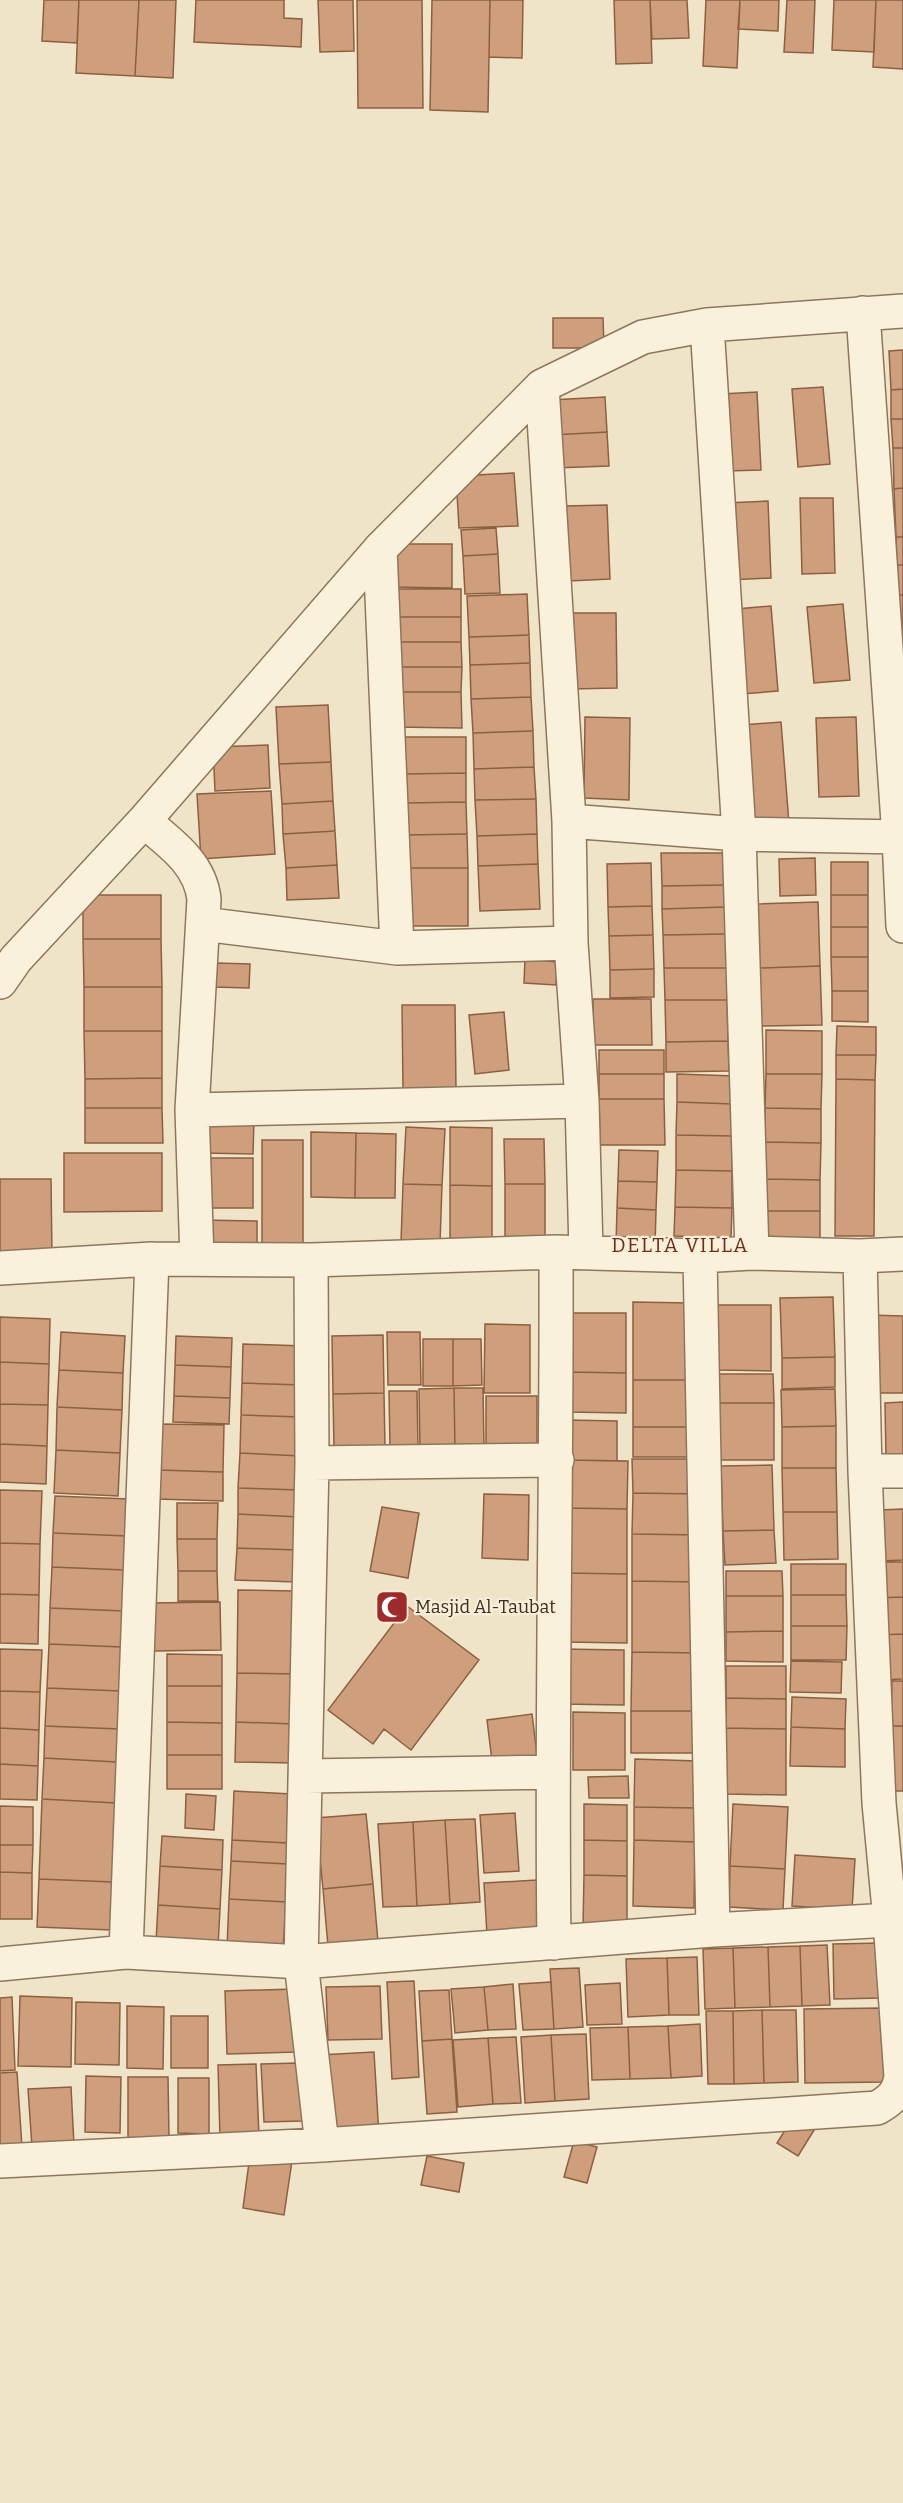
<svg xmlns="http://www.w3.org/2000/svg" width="903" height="2503" font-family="Bitter,serif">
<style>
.building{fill:#cf9f7d;stroke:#8d5f41;stroke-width:1.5}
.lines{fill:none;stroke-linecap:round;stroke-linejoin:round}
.minor-casing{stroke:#8d765c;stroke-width:36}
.minor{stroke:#faf1dc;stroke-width:33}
.labels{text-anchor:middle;stroke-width:4.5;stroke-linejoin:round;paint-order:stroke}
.poi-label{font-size:18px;fill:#3d2e20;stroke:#f7eed8;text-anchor:start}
.neighbourhood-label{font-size:20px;letter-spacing:1.5px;fill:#6b2e1e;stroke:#f7eed8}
</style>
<rect width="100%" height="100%" fill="#f0e4c8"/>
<path class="building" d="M44 0H79L77 43 42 41Z
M79 0H139L135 76 76 73Z
M139 0H176L173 78 135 76Z
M196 0H284V18L302 19 301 47 194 42Z
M318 0H353L354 51 320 52Z
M357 0H422L423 108H358Z
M432 0H490L488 112 430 110Z
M490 0H523L522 58 489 57Z
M614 0H650L652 63 616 64Z
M650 0H687L689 38 652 39Z
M706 0H740L737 68 703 66Z
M740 0H779L778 31 738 29Z
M787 0H815L813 53 784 52Z
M834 0H876L874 52 832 50Z
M876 0H903V69L873 67Z
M553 318H603L604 348H553Z
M903 350V389L891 390 889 351Z
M823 387 830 464 798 467 792 389Z
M903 389V419H891V390Z
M757 392 761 470 726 471 722 394Z
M605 397 607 432 552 435 551 400Z
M891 419H903V448H893Z
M607 432 609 466 554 468 552 435Z
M893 448H903V488L894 489Z
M514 473 518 526 459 528 456 476Z
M903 488V537H896L894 489Z
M800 498H833L835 573 802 574Z
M768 501 771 578 729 580 726 503Z
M607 505 610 579 569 581 566 506Z
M496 528 498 554 463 556 461 530Z
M896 537H903V565H897Z
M390 544H452V588L390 587Z
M498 554 500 593 465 594 463 556Z
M897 565H903V595H898Z
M394 589H461V617H393Z
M527 594 529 635 469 637 467 596Z
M898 595H903V630H900Z
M843 604 850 680 814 683 807 607Z
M771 606 778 691 742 694 736 609Z
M571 613H616L617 688 572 689Z
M393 617H461V642H393Z
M529 635 530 663 470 665 469 637Z
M393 642H461L462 667H394Z
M530 663 531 697 471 699 470 665Z
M394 667H462L461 692H394Z
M394 692H461L462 728 394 727Z
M531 697 533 731 473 733 471 699Z
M328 705 331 762 279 764 276 707Z
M585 717 630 718 629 800 584 798Z
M856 717 859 796 819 797 816 718Z
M781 722 789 823 750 826 742 725Z
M533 731 534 767 474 769 473 733Z
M404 737H466V773L405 774Z
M268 745 270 788 215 791 213 747Z
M331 762 333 801 282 804 279 764Z
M534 767 536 799 475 800 474 769Z
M466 773V802L405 803V774Z
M271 791 275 854 201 859 197 794Z
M536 799 537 834 477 836 475 800Z
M333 801 335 831 283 834 282 804Z
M466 802 467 834 405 835V803Z
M335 831 337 865 286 868 283 834Z
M467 834 468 868H406L405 835Z
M537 834 538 864 478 866 477 836Z
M661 853H724L725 885 662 886Z
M815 858 816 895 780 896 779 859Z
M831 862H868V895H831Z
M651 863 652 906 608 907 607 864Z
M538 864 540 909 480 911 478 866Z
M337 865 339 898 287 900 286 868Z
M406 868H468V926H407Z
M725 885V907L662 909V886Z
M83 895H161V939H83Z
M831 895H868V927H831Z
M818 902 820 966 759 968 757 904Z
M652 906 653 935 609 936 608 907Z
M725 907 726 934 663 935 662 909Z
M831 927H868V957H831Z
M726 934 727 968H664L663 935Z
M653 935 654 969 610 970 609 936Z
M83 939H161L162 987H84Z
M831 957H868V991H832Z
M525 959 558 962 556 985 524 983Z
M215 963 250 964 249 988 214 987Z
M820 966 822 1025 761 1026 759 968Z
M664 968H727V1000H665Z
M654 969V997L610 998V970Z
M84 987H162V1031H84Z
M832 991H868V1022L832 1021Z
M593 999H651L652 1045H593Z
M665 1000H727L728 1041 666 1042Z
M402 1005H455L456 1089H403Z
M504 1012 509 1070 475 1074 469 1015Z
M837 1026 876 1027V1055H836Z
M766 1030 822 1031V1074H766Z
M84 1031H162V1078L85 1079Z
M728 1041 729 1071 666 1072V1042Z
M599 1050H664V1074H599Z
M836 1055H876L875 1080 836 1079Z
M599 1074H664V1099H599Z
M677 1074 734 1076 733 1104 677 1102Z
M766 1074H822L821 1109 765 1108Z
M162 1078V1108H85V1079Z
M836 1079 875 1080 874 1236H835Z
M599 1099H664L665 1145H600Z
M677 1102 733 1104V1136L676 1135Z
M85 1108H162L163 1143H85Z
M765 1108 821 1109V1143L765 1142Z
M203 1116 254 1118 253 1154 202 1153Z
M406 1127 445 1129 442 1185 403 1184Z
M450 1127 492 1128V1186L450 1185Z
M311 1132 356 1133 355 1198 311 1197Z
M356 1133 396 1134 395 1198H355Z
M676 1135 733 1136 732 1171 676 1170Z
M504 1139H544L545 1184H505Z
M262 1140H303V1249L262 1248Z
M765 1142 821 1143 820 1180 765 1179Z
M619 1150 658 1151 657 1182 618 1181Z
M64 1153H162V1211L64 1212Z
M209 1158H253V1208H208Z
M676 1170 732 1171V1208L675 1207Z
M0 1179H51L52 1257H0Z
M765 1179 820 1180V1211H765Z
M618 1181 657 1182 656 1210 617 1208Z
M403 1184 442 1185 440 1244 401 1242Z
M505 1184H545V1243H505Z
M450 1185 492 1186V1241L450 1240Z
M675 1207 732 1208 731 1238 674 1236Z
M617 1208 656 1210 655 1246 616 1245Z
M765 1211H820V1240H764Z
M201 1220 257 1221V1256L201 1255Z
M833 1297 835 1357 782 1358 780 1298Z
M633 1302 690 1303V1380H633Z
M717 1305H771V1371L717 1370Z
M568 1313H626V1373L568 1372Z
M869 1315 903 1316V1393H868Z
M0 1317 50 1319 49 1364 0 1362Z
M485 1324 530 1325V1393H484Z
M61 1332 125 1336 123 1373 59 1370Z
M387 1332H420L421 1385H388Z
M383 1335 384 1393 333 1394 332 1336Z
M176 1336 232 1338 231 1367 175 1365Z
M423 1339H453V1386H423Z
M453 1339H481L482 1385 453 1386Z
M243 1344 304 1346 303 1385 242 1383Z
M835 1357V1387L782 1389V1358Z
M0 1362 49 1364 48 1405 0 1404Z
M175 1365 231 1367 230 1398 174 1396Z
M59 1370 123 1373 122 1410 57 1407Z
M568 1372 626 1373V1413L568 1412Z
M718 1374H773L774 1403H718Z
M633 1380H690V1427H633Z
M242 1383 303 1385 302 1417 241 1415Z
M454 1388H483L484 1447 455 1448Z
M454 1388 455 1448 420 1449 419 1389Z
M835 1389 836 1426 782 1427 781 1390Z
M389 1391H417L418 1448H390Z
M384 1393 385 1448H334L333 1394Z
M174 1396 230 1398 229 1424 173 1422Z
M486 1396H537V1447H486Z
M903 1402V1458H886L885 1403Z
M718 1403H774V1460H719Z
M0 1404 48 1405 47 1446 0 1444Z
M57 1407 122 1410 120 1453 56 1450Z
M241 1415 302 1417 301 1456 240 1453Z
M567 1420 617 1421V1461L567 1460Z
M159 1424 224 1425 223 1472 158 1470Z
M836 1426V1468H782V1427Z
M633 1427H690V1457H633Z
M0 1444 47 1446 46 1484 0 1482Z
M56 1450 120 1453 118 1496 54 1493Z
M240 1453 301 1456 299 1490 238 1488Z
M632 1459H700V1494L633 1493Z
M567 1460 628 1461 627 1509 567 1508Z
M772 1465 774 1530 723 1531 721 1466Z
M782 1468H836L837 1512H783Z
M158 1470 223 1472V1501L158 1499Z
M238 1488 299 1490V1517L238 1514Z
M0 1490 42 1491 40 1544 0 1543Z
M633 1493 700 1494 699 1535 632 1534Z
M484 1494 529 1495 528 1560 482 1558Z
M55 1496 128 1499 127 1536 53 1533Z
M177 1503H218L217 1539H177Z
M382 1507 419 1513 408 1578 370 1571Z
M567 1508 627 1509V1574L566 1573Z
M903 1509V1560L882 1561 880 1510Z
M783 1512H837L838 1559 784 1560Z
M238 1514 299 1517 297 1550 237 1548Z
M774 1530 776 1563 725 1565 723 1531Z
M53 1533 127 1536 125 1570 52 1567Z
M632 1534 699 1535V1582L632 1581Z
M177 1539H217V1571H178Z
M0 1543 40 1544 39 1595 0 1594Z
M237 1548 297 1550 296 1582 235 1580Z
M878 1562H903V1597L878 1598Z
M791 1564H846V1595H791Z
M52 1567 125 1570 124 1611 50 1608Z
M178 1571H217L218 1601H178Z
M726 1571H782L783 1596H726Z
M566 1573 627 1574V1643L565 1642Z
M632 1581 699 1582V1653L632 1652Z
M238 1590 296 1591 295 1674 237 1673Z
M0 1594 39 1595 38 1644 0 1643Z
M791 1595H846L847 1626H791Z
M726 1596H783V1631L726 1632Z
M903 1597V1634L879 1635 878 1598Z
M220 1602 221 1650 154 1651 153 1603Z
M407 1606 479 1660 411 1750 384 1729 373 1744 328 1710Z
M50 1608 124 1611 122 1647 49 1644Z
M791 1626H847L846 1660H791Z
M783 1631V1662L726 1661V1632Z
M903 1634V1679L880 1680 879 1635Z
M49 1644 122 1647 120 1691 47 1688Z
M0 1649 42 1650 40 1692 0 1691Z
M562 1649 624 1650V1705L560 1704Z
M632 1652 699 1653 698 1711H631Z
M167 1654 222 1655V1686H167Z
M791 1661 842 1662 841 1693 790 1692Z
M726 1666H786V1699L726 1698Z
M237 1673 295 1674 294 1724 236 1722Z
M892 1681H903V1726H891Z
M167 1686H222V1723L167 1722Z
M47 1688 120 1691 119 1729 45 1726Z
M0 1691 40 1692 39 1730 0 1728Z
M792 1697 846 1699 845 1729 791 1727Z
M726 1698 786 1699V1729L726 1728Z
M631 1711H698V1753H631Z
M573 1712 625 1713V1770H573Z
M532 1714 538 1763 493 1769 487 1720Z
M167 1722 222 1723V1755H167Z
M236 1722 294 1724V1763L235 1762Z
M45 1726 119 1729 117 1762 44 1758Z
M891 1726H903V1791H890Z
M791 1727 845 1729V1767L790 1766Z
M0 1728 39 1730 38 1766 0 1764Z
M726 1728 786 1729V1795L725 1794Z
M167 1755H222V1789H167Z
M44 1758 117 1762 116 1803 42 1799Z
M635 1759 697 1761 696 1808 634 1807Z
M0 1764 38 1766 37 1800 0 1799Z
M628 1776 629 1798H589L588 1777Z
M234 1791 291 1794 288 1843 232 1840Z
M186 1794 216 1796 214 1830 185 1828Z
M42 1799 116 1803 113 1882 39 1879Z
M584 1804 627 1805V1841L584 1840Z
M733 1804 788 1807 785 1869 730 1866Z
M0 1806 33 1807V1845H0Z
M634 1807 696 1808 695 1842 634 1840Z
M515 1813 519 1871 484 1873 480 1815Z
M366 1814 373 1884 323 1889 316 1818Z
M475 1819 480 1902 450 1904 445 1820Z
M445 1820 450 1904 417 1906 413 1822Z
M413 1822 417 1906 383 1907 378 1824Z
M162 1836 223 1840 222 1870 160 1866Z
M232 1840 288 1843 287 1864 231 1861Z
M584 1840 627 1841V1876L584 1875Z
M634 1840 695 1842 694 1908 633 1906Z
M0 1845H33L32 1873 0 1872Z
M795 1855 855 1859 852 1910 792 1906Z
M231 1861 287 1864 286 1902 229 1899Z
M160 1866 222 1870 220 1909 158 1905Z
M730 1866 785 1869 783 1910 729 1907Z
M0 1872 32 1873V1919H0Z
M584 1875 627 1876V1927H583Z
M39 1879 113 1882 111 1930 37 1927Z
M537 1880 540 1933 487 1935 484 1883Z
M373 1884 378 1942 328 1946 323 1889Z
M229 1899 286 1902 283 1951 227 1948Z
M158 1905 220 1909 218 1946 156 1942Z
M882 1943 883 1998 834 1999 833 1944Z
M827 1945 830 2005 802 2006 800 1946Z
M800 1946 802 2006 770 2007 768 1947Z
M768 1947 770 2007 735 2008 733 1948Z
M733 1948 735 2008 705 2009 703 1949Z
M697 1957 699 2015H669L667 1958Z
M667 1958 669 2015 628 2017 626 1959Z
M579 1968 583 2027 554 2029 550 1969Z
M414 1981 419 2077 392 2079 387 1982Z
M551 1982 554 2029 523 2030 519 1984Z
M620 1983 622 2024 587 2025 585 1985Z
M513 1984 516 2029 488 2030 484 1987Z
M380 1986 382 2039 328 2040 326 1987Z
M484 1987 488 2030 455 2033 451 1989Z
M294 1989 296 2052 227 2054 225 1991Z
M449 1990 452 2039 422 2041 419 1991Z
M20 1996 72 1998 71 2067 18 2066Z
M12 1997 15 2070 0 2071V1998Z
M76 2002 120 2003 119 2065 75 2064Z
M127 2006 164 2007 163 2069 127 2068Z
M883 2008 885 2082 805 2083 804 2009Z
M762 2010H796L798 2082 764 2083Z
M762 2010 764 2083 734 2084 733 2011Z
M706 2011H733L734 2084H708Z
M171 2016H208V2068H171Z
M700 2024 702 2076 671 2078 668 2026Z
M668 2026 671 2078 630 2079 628 2027Z
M628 2027 630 2079 592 2080 590 2028Z
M586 2034 589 2099 555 2101 551 2035Z
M551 2035 555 2101 525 2103 521 2037Z
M516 2037 521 2103 493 2104 488 2038Z
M488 2038 493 2104 458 2107 453 2040Z
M452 2039 457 2112 427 2114 422 2041Z
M374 2052 379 2136 325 2140 319 2055Z
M299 2063 302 2121 264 2122 261 2064Z
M256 2064 259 2137 220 2138 218 2065Z
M17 2072 22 2147 0 2148V2073Z
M86 2076 121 2077 120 2133 85 2132Z
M128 2077H168L169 2138H128Z
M178 2078H209V2134L178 2133Z
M71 2087 74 2145 32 2147 28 2089Z
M795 2114 816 2127 798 2156 777 2143Z
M574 2141 597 2147 587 2183 564 2177Z
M250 2155 292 2161 284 2215 243 2208Z
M427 2156 464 2163 459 2192 421 2185Z"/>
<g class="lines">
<defs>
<path id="minor" d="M863 313 899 837 903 926
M707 325 739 834 752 1253
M542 386 569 821
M380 549 397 948
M144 821 380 549 542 386 643 337 707 325 903 311
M203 924 397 948 571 943
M0 982 16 959 144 821C170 843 200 863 204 899L192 1110 197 1259
M192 1110 582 1101
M586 1251 582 1101 571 943 569 821 739 834 903 837
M700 1256 713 1930
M311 1260 312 1463 301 1962 322 2145
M0 1268 152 1259 311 1260 556 1252 700 1256 752 1253 860 1256 903 1254
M312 1463 557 1460
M865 1471H903
M306 1776 552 1772
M554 1943C551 1713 557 1482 556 1252
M126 1952 152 1259
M0 1964 126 1952 301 1962 713 1930 890 1920
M0 2161 322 2145 877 2108C891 2100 898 2094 901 2077L890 1920 879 1803 865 1471 860 1256"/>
</defs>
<use href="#minor" class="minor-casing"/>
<use href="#minor" class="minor"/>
</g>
<defs>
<symbol id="mosque-square" viewBox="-11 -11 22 22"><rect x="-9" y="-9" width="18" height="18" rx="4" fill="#9e2a2b" stroke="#f7eed8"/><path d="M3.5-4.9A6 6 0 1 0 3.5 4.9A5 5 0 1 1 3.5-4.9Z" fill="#fff"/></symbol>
</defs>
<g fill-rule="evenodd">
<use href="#mosque-square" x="373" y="1588" width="38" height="38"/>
</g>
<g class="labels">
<g class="poi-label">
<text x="415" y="1613">Masjid Al-Taubat</text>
</g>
<g class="neighbourhood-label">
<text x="680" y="1252">DELTA VILLA</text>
</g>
</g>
</svg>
